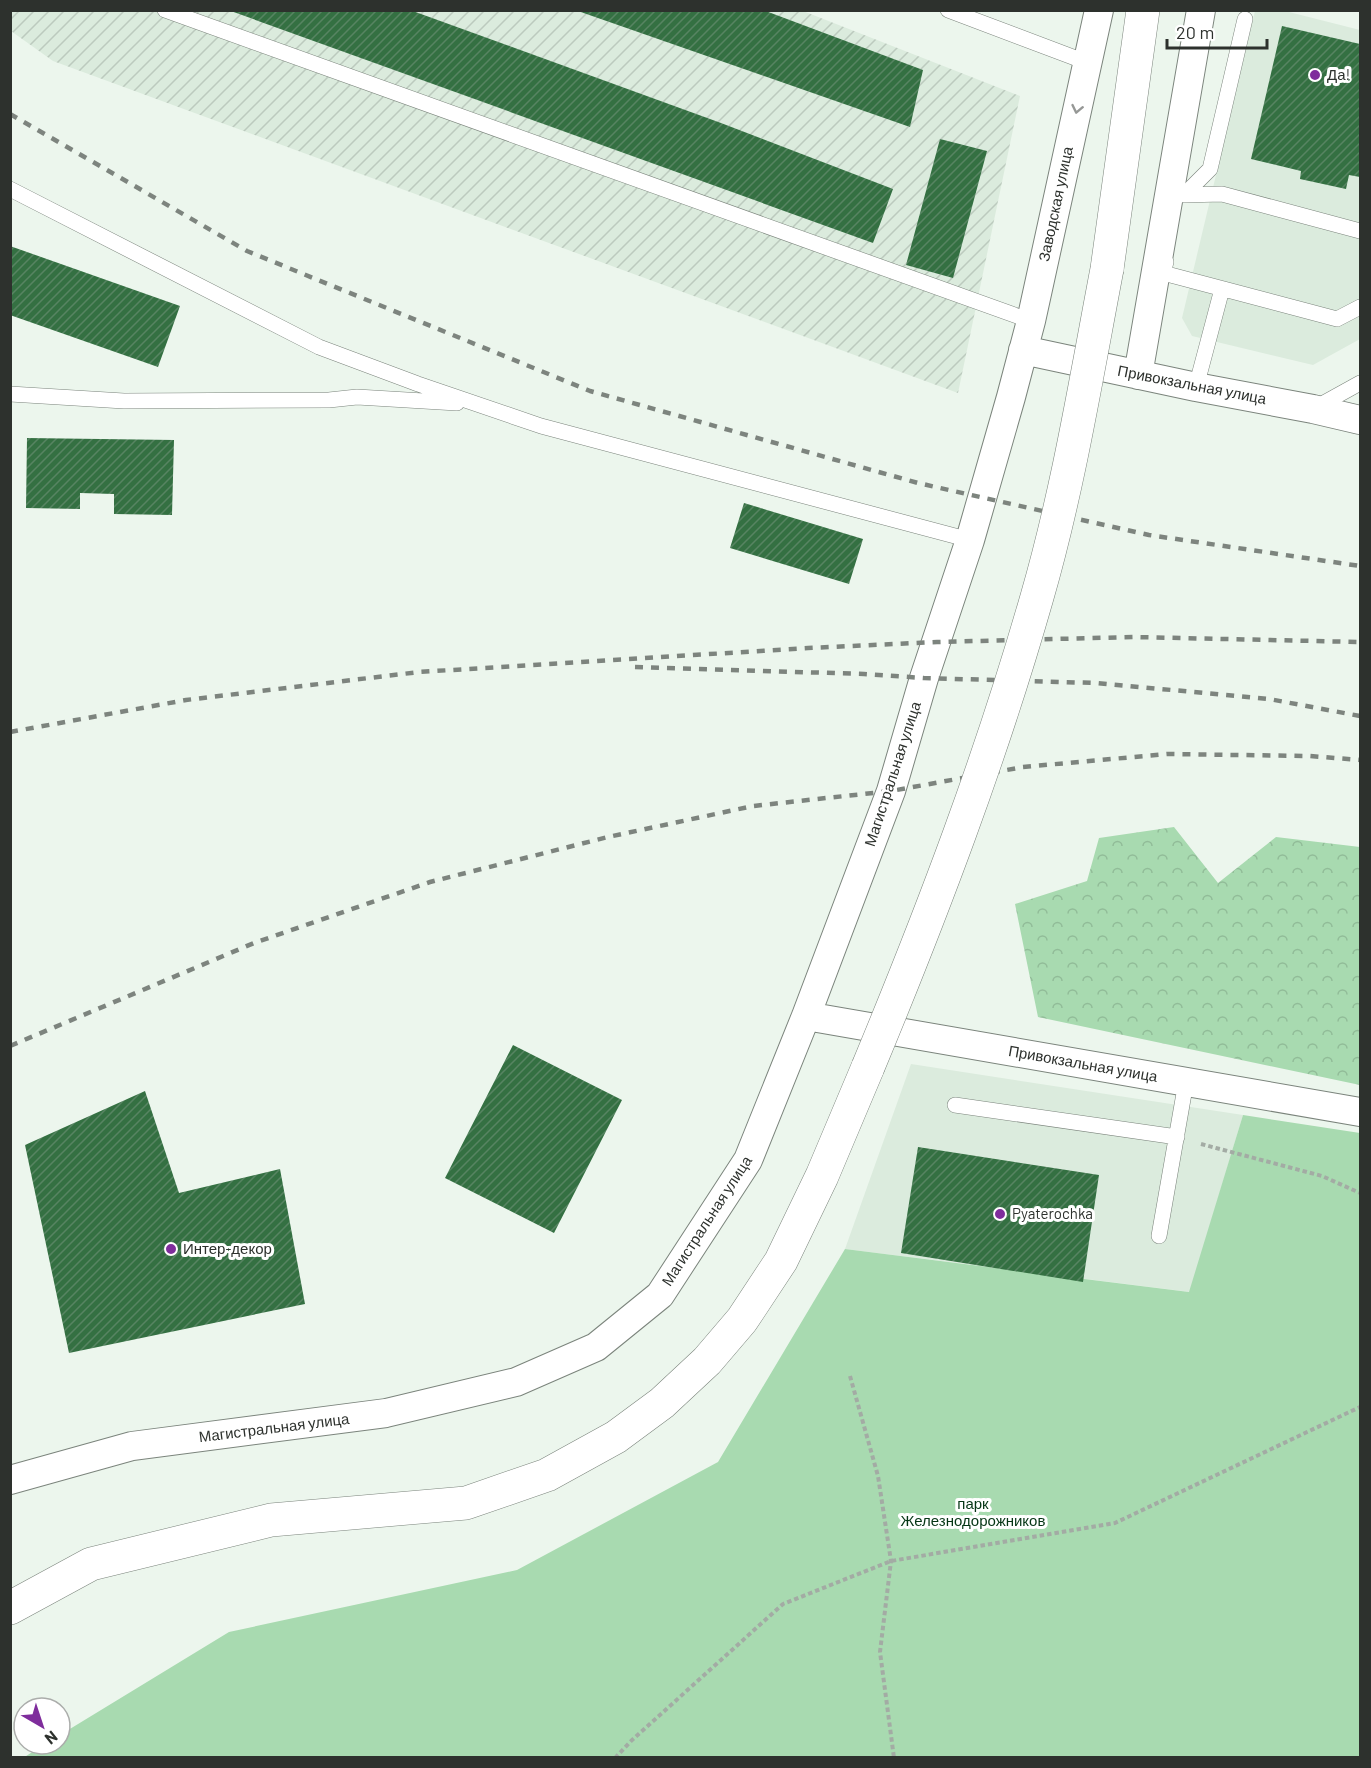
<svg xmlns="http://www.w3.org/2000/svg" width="1371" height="1768" font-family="Barlow,sans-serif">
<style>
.built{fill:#dbebdd}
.industrial{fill:url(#industrial-furrows)}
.forest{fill:url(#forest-crowns)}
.green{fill:#a8dab0}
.building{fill:url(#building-hatch)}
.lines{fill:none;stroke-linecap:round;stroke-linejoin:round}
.lane-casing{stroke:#7b847c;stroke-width:16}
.street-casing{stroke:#7b847c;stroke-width:30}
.secondary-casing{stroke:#7b847c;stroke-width:34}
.path{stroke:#a3aba4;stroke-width:4;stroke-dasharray:4.5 3;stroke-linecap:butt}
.lane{stroke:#fff;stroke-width:15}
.street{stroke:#fff;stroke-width:28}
.secondary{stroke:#fff;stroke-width:33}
.rail{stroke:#7d847e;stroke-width:4.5;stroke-dasharray:8 8;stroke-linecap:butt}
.secondary-bridge-casing{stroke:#7b847c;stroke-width:34;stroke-linecap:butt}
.secondary-bridge{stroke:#fff;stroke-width:33}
.oneway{stroke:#969896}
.poi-dot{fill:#7f2d9c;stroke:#fff;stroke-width:2}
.labels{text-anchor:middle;stroke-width:6;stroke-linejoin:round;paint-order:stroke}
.poi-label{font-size:15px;fill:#2d312d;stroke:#fff;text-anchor:start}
.street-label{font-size:15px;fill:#2d312d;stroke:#fff}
.park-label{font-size:15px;fill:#053515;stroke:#fff}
</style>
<defs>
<pattern id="industrial-furrows" width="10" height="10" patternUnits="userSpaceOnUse" patternTransform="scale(1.5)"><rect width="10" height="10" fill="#dbebdd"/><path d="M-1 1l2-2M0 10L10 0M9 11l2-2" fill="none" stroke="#bccabe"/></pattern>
<pattern id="forest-crowns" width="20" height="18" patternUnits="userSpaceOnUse" patternTransform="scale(1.5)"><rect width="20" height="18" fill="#a8dab0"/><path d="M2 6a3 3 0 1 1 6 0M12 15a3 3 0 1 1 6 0" fill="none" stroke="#91bc98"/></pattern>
<pattern id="building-hatch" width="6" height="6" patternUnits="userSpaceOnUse" patternTransform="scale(1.5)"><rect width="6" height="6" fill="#347042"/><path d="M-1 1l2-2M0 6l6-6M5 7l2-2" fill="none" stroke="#578462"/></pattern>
</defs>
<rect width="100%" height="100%" fill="#ecf6ed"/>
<path class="built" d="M1255 11H1285L1360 30V339L1313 365 1192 336 1182 318Z
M911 1064 1243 1115 1190 1292 845 1249Z"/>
<path class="industrial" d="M11 10 803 11 1020 96 958 393 53 61 11 31Z"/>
<path class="forest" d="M1174 827 1218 883 1276 837 1360 847V1085L1038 1017 1015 904 1087 881 1099 838Z"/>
<path class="green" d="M1243 1115 1360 1133V1757L23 1758 45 1744H60V1735L229 1632 517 1570 718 1462 845 1249 1189 1292Z"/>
<path class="building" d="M228 10H410L721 123 893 189 873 243Z
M575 10H763L923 70 910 127Z
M1282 26 1360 44V177L1349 175 1346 189 1300 179 1301 171 1251 159Z
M940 139 987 151 953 278 906 265Z
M10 246 180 306 158 367 10 315Z
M27 438 174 440 172 515 114 514V494L80 493V509L26 508Z
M744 503 863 539 849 584 730 548Z
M513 1045 622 1100 554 1233 445 1178Z
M145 1091 179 1193 280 1169 305 1304 69 1353 25 1145Z
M918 1147 1099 1175 1083 1282 901 1253Z"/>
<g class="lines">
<defs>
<path id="lane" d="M165 10 1031 321
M948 10 1086 62
M10 189 319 347 418 384 541 426 970 540
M1184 195 1210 169 1245 19
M1184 195 1222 194 1360 231
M1166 262 1163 273 1337 319 1360 307
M1196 387 1222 289
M10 394 124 401 329 400 357 397 457 403
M1313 409 1360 383
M955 1105 1177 1137
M1159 1236 1186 1082"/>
<path id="street" d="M1023 350 1196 387 1313 409 1360 420
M1138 375 1201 10
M806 1016 1360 1112
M10 1480 132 1446 386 1413 516 1382 596 1347 660 1295 748 1160 806 1016 891 791 924 678 970 540 1011 397 1031 321 1099 10"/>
<path id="secondary" d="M1107 269 1143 10
M10 1608 91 1564 271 1520 466 1503 547 1475 616 1437 662 1403 707 1361 742 1320 781 1261 822 1176 868 1067"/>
</defs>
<use href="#lane" class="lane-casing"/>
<use href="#street" class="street-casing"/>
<use href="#secondary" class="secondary-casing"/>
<path class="path" d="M1201 1144 1322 1176 1360 1193
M850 1376 878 1476 891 1561 880 1652 894 1758
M615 1758 631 1741 783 1604 891 1561 1115 1523 1360 1407"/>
<use href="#lane" class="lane"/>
<use href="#street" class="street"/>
<use href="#secondary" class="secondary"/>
<path class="rail" d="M10 114 247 251 590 391 918 483 1149 535 1360 566
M635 667 864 674 924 678 1096 683 1269 699 1360 716
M10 732 186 700 419 672 808 648 937 642 1134 637 1360 642
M10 1046 254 943 430 882 608 837 753 806 891 791 1023 767 1167 754 1310 756 1360 760"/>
<defs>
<path id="secondary-bridge" d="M868 1067C932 913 991 758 1037 597 1068 490 1086 379 1107 269"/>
</defs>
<use href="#secondary-bridge" class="secondary-bridge-casing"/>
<use href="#secondary-bridge" class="secondary-bridge"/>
</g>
<defs><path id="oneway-chevron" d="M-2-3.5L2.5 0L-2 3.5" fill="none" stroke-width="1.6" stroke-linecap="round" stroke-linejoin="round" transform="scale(1.5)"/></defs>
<use class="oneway" href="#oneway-chevron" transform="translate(1077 109) rotate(102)"/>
<g class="poi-dot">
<circle cx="1315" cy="75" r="6"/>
<circle cx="1000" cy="1214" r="6"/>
<circle cx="171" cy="1249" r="6"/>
</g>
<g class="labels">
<g class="poi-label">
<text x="1327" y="80">Да!</text>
<text x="1012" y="1219">Pyaterochka</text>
<text x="183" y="1254">Интер-декор</text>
</g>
<g class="street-label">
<text transform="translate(1056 204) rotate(-78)" y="5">Заводская улица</text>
<text transform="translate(1192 385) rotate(11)" y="5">Привокзальная улица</text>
<text transform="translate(893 774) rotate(-72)" y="5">Магистральная улица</text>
<text transform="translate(1083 1064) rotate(10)" y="5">Привокзальная улица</text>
<text transform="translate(707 1221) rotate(-57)" y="5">Магистральная улица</text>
<text transform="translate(274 1428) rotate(-7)" y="5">Магистральная улица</text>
</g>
<g class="park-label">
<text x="973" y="1509">парк<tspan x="973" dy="17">Железнодорожников</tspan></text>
</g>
</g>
<rect width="1371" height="1768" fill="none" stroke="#2d312d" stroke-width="24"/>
<g transform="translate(42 1726) rotate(141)"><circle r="28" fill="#ffffff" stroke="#abadab" stroke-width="1.5"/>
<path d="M0-4.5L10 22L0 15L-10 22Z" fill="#7f2d9c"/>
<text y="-9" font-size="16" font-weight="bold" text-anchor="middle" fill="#2d312d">N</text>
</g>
<path d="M1167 39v9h100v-9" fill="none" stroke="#2d312d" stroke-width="3"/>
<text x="1176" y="39" font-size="18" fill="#2d312d" stroke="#ffffff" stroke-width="4.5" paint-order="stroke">20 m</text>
</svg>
